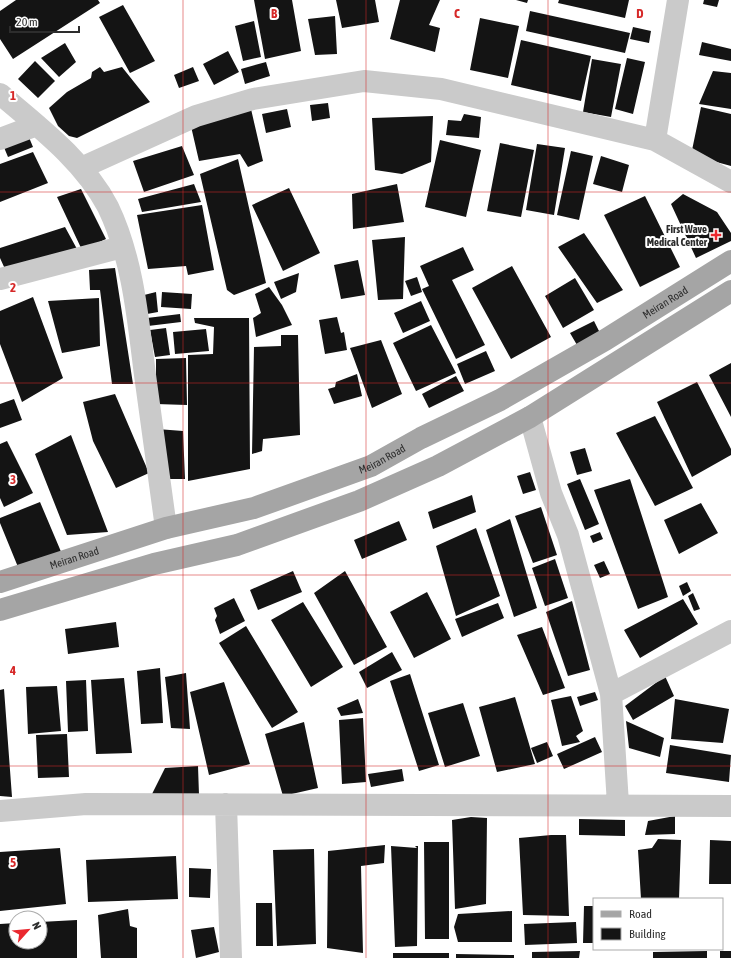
<svg xmlns="http://www.w3.org/2000/svg" width="731" height="958" font-family="'Asap Condensed',sans-serif">
<style>
.building{fill:#141414}
.lines{fill:none;stroke-linecap:round;stroke-linejoin:round}
.minor{stroke:#cacaca;stroke-width:22}
.major{stroke:#a5a5a5;stroke-width:22}
.grid{fill:none;stroke:#d62828;stroke-width:1;stroke-opacity:0.55}
.poi-dot{fill:#ea282f;stroke:#fff;stroke-width:1.5}
.labels{text-anchor:middle;stroke-width:4;stroke-linejoin:round;paint-order:stroke}
.poi-label{font-size:11px;font-weight:bold;fill:#2d2d2d;stroke:#fff;text-anchor:end}
.street-label{font-size:11px;fill:#2d2d2d;stroke:#fff}
.grid-label{font-size:13px;text-anchor:middle;font-weight:bold;fill:#d62828;stroke:#fff;stroke-width:4;stroke-linejoin:round;paint-order:stroke}
</style>
<rect width="100%" height="100%" fill="#fff"/>
<path class="building" d="M16 0H98L100 3 13 59 0 39V11Z
M254 0H292L301 51 265 59Z
M336 0H375L379 22 342 28Z
M400 0H440L429 25 440 28 435 52 390 39Z
M516 0H528L527 3Z
M559 0H629L625 18 558 3Z
M704 0H719L717 7 703 4Z
M123 5 155 61 130 73 99 17Z
M530 11 630 33 625 53 526 31Z
M335 16 337 54 315 55 308 19Z
M480 18 519 26 508 78 470 70Z
M254 21 261 57 243 61 235 26Z
M633 27 651 31 649 43 630 39Z
M521 40 591 56 581 101 511 85Z
M702 42 731 49V61L699 55Z
M65 43 76 62 59 77 41 58Z
M228 51 239 72 214 85 203 64Z
M627 58 645 62 633 114 615 109Z
M592 59 621 64 611 117 583 112Z
M35 61 55 81 38 98 18 79Z
M266 62 270 76 245 84 241 69Z
M100 67 104 72 122 67 150 102 77 138 69 136 58 126 49 108 67 92 91 78 92 72Z
M193 67 199 81 179 88 174 75Z
M713 71 731 73V109L699 104Z
M328 103 330 118 312 121 310 105Z
M701 107 731 114V166L691 155Z
M251 109 263 161 248 167 240 154 199 161 190 122Z
M287 109 291 127 266 133 262 114Z
M464 114 481 117 479 138 446 135 448 120 461 121Z
M433 116 431 162 402 174 375 170 372 118Z
M28 135 33 147 8 157 3 145Z
M440 140 481 150 466 217 425 207Z
M500 143 534 150 521 217 487 211Z
M537 144 565 148 554 215 526 210Z
M182 146 194 175 144 192 133 161Z
M571 151 593 156 579 220 557 215Z
M33 152 48 183 0 202V164Z
M601 156 629 165 622 192 593 184Z
M238 159 266 283 234 295 227 290 200 174Z
M194 184 201 202 142 212 138 199Z
M397 184 404 222 353 229 352 194Z
M289 188 320 253 283 271 252 205Z
M81 189 106 239 82 250 57 197Z
M683 194 717 212 731 233V241L696 258 671 204Z
M645 196 680 267 640 287 604 215Z
M202 205 214 270 188 275 186 266 148 269 137 215Z
M65 227 77 249 5 269 0 258V248Z
M584 233 623 290 597 303 558 247Z
M405 237 403 299 378 300 372 240Z
M463 247 474 270 452 280 485 345 456 359 422 289 429 286 420 266Z
M358 260 365 295 341 299 334 265Z
M512 266 551 337 511 359 472 288Z
M115 268 133 384H112L100 290H90L89 270Z
M299 273 296 292 281 299 274 282Z
M417 277 422 292 411 296 405 281Z
M575 278 594 310 563 328 545 296Z
M269 287 282 305 292 325 256 337 253 318 261 313 255 294Z
M156 292 158 312 147 314 144 295Z
M162 292 192 294 191 309 161 307Z
M33 297 63 378 22 402 0 344V311Z
M99 298 100 346 62 353 48 301Z
M421 301 430 321 403 333 394 313Z
M180 314 181 322 148 326 147 318Z
M337 317 341 333 344 332 347 350 325 354 319 320Z
M194 318H249L250 469 188 481V355L213 354 214 327 195 323Z
M594 321 600 333 577 345 570 333Z
M431 325 456 373 416 391 393 343Z
M166 328 170 355 155 357 150 330Z
M206 329 209 351 175 354 173 332Z
M281 335H298L300 435 263 439 262 451 252 454 254 347 281 346Z
M381 340 402 394 372 408 350 348Z
M486 351 495 371 465 384 457 364Z
M186 358 187 405 156 404V359Z
M731 363V417L709 375Z
M357 374 362 396 334 404 328 389 335 387 336 382Z
M456 376 464 391 429 408 422 394Z
M697 382 731 449V455L692 477 657 402Z
M115 394 149 473 116 488 93 441 83 402Z
M14 399 22 420 0 428V404Z
M655 416 693 488 655 506 616 433Z
M157 429 183 431 185 479H165Z
M71 435 108 532 67 535 35 454Z
M7 441 33 493 4 507 0 498V444Z
M585 448 592 471 577 475 570 452Z
M530 472 536 490 523 494 517 476Z
M580 479 599 524 585 530 567 484Z
M630 479 668 597 638 609 594 490Z
M472 495 476 512 433 529 428 512Z
M40 502 62 554 18 567 0 523V518Z
M701 503 718 533 679 554 664 520Z
M541 507 557 555 533 563 515 516Z
M510 519 537 608 514 617 486 530Z
M399 521 407 540 362 559 354 540Z
M476 528 500 596 456 616 436 546Z
M600 532 603 539 593 543 590 536Z
M555 559 568 598 545 606 532 568Z
M604 561 610 574 600 578 594 565Z
M293 571 302 592 258 610 250 590Z
M345 571 387 647 354 665 314 593Z
M687 582 691 591 683 596 679 586Z
M427 592 451 639 414 658 390 612Z
M693 593 700 609 694 611 688 596Z
M234 598 245 621 220 634 215 620 217 616 214 608Z
M683 599 698 624 640 658 624 630Z
M572 601 590 670 568 676 546 612Z
M303 602 343 667 311 687 271 620Z
M498 603 504 618 462 637 455 619Z
M116 622 119 647 68 654 65 629Z
M246 626 298 712 272 728 219 643Z
M542 627 565 688 543 695 517 635Z
M392 652 402 670 367 688 359 672Z
M160 668 163 723 141 724 137 671Z
M186 673 190 729 171 728 165 677Z
M410 674 439 765 419 771 390 681Z
M665 676 674 696 633 720 625 706Z
M124 678 132 753 96 754 91 680Z
M86 680 88 731 68 732 66 681Z
M224 682 250 764 209 775 190 692Z
M57 686 61 731 28 734 26 687Z
M4 689 12 797 0 796V690Z
M595 692 598 700 580 706 577 697Z
M571 696 583 731 576 736 580 742 562 746 551 700Z
M515 697 535 764 497 772 479 707Z
M358 699 363 713 341 716 337 708Z
M675 699 729 709 723 743 671 739Z
M463 703 480 756 445 767 428 713Z
M363 718 366 782 342 784 339 720Z
M626 721 664 738 660 757 629 748Z
M304 722 318 788 283 796 265 734Z
M67 734 69 777 38 778 36 735Z
M595 737 602 752 564 769 557 754Z
M547 742 553 756 537 763 531 748Z
M670 745 731 755 729 782 666 773Z
M198 766 199 795 150 798 165 768Z
M402 769 404 781 371 787 368 774Z
M675 816V834L645 835 648 821Z
M471 817 487 818 486 904 455 909 452 820Z
M579 819 625 820V836L579 835Z
M551 835H566L569 916 523 915 519 838Z
M658 839 681 840 679 899H641L638 850 652 848Z
M710 840 731 841V884H709Z
M424 842H449V939H425Z
M385 845 384 863 361 866 363 953 327 948 328 851Z
M391 846 417 848 415 846H418L417 946 395 947Z
M60 848 66 904 0 911V852Z
M314 849 316 944 277 946 273 850Z
M176 856 178 899 88 902 86 860Z
M189 868 211 869 210 898 189 897Z
M256 903H272L273 946H256Z
M584 906H594V943H583Z
M128 909 130 926 137 928V958H101L98 915Z
M512 911V942H458L454 927 458 914Z
M77 920V958H0V924L16 923V942H40V922Z
M576 922 577 943 525 945 524 924Z
M214 927 219 952 196 958 191 930Z
M580 951 579 958H532V952Z
M707 951V958H653V952Z
M720 951H731V958H720Z
M393 953H449V958H393Z
M456 954 514 955V958H456Z"/>
<g class="lines">
<path class="minor" d="M0 94C39 127 84 161 108 207 133 259 138 319 145 375 152 426 159 477 166 528
M0 139 37 125
M655 140 678 0
M81 168 196 116 253 99 364 81 441 89 655 140 731 182
M0 279 122 247
M530 417 551 493 568 535 611 694 618 804
M611 694 731 631
M226 804 231 958
M0 811 86 804 731 806"/>
<g class="major">
<path id="s1" d="M0 582 166 528 254 508 371 466 421 438 500 400 605 340 731 261"/>
<path d="M0 610 154 564 237 545 359 501 438 466 530 417 731 291"/>
</g>
</g>
<path class="grid" d="M183 0V958M366 0V958M548 0V958M0 192H731M0 383H731M0 575H731M0 766H731"/>
<path class="poi-dot" d="M714 229h4v4h4v4h-4v4h-4v-4h-4v-4h4z"/>
<g class="labels">
<g class="poi-label">
<text x="707" y="233">First Wave<tspan x="707" dy="13">Medical Center</tspan></text>
</g>
<g class="street-label">
<text dy="4" stroke="none"><textPath href="#s1" startOffset="726">Meiran Road</textPath></text>
<text dy="4" stroke="none"><textPath href="#s1" startOffset="402">Meiran Road</textPath></text>
<text dy="4" stroke="none"><textPath href="#s1" startOffset="78">Meiran Road</textPath></text>
</g>
</g>
<g class="grid-label">
<text x="274" y="18">B</text>
<text x="457" y="18">C</text>
<text x="640" y="18">D</text>
<text x="13" y="100">1</text>
<text x="13" y="292">2</text>
<text x="13" y="484">3</text>
<text x="13" y="675">4</text>
<text x="13" y="867">5</text>
</g>
<rect x="593" y="898" width="130" height="52" fill="#ffffff" stroke="#ababab"/>
<rect x="601" y="911" width="20" height="6" fill="#a5a5a5" stroke="#ababab"/>
<text x="629" y="918" font-size="12" fill="#2d2d2d">Road</text>
<rect x="601" y="928" width="20" height="12" fill="#141414" stroke="#ababab"/>
<text x="629" y="938" font-size="12" fill="#2d2d2d">Building</text>
<g transform="translate(28 930) rotate(63)"><circle r="19" fill="#ffffff" stroke="#ababab"/>
<path d="M0-3L7 15L0 10L-7 15Z" fill="#ea282f"/>
<text y="-6" font-size="11" font-weight="bold" text-anchor="middle" fill="#2d2d2d">N</text>
</g>
<path d="M10 26v6h69v-6" fill="none" stroke="#2d2d2d" stroke-width="2"/>
<text x="16" y="26" font-size="12" fill="#2d2d2d" stroke="#ffffff" stroke-width="3" paint-order="stroke">20 m</text>
</svg>
